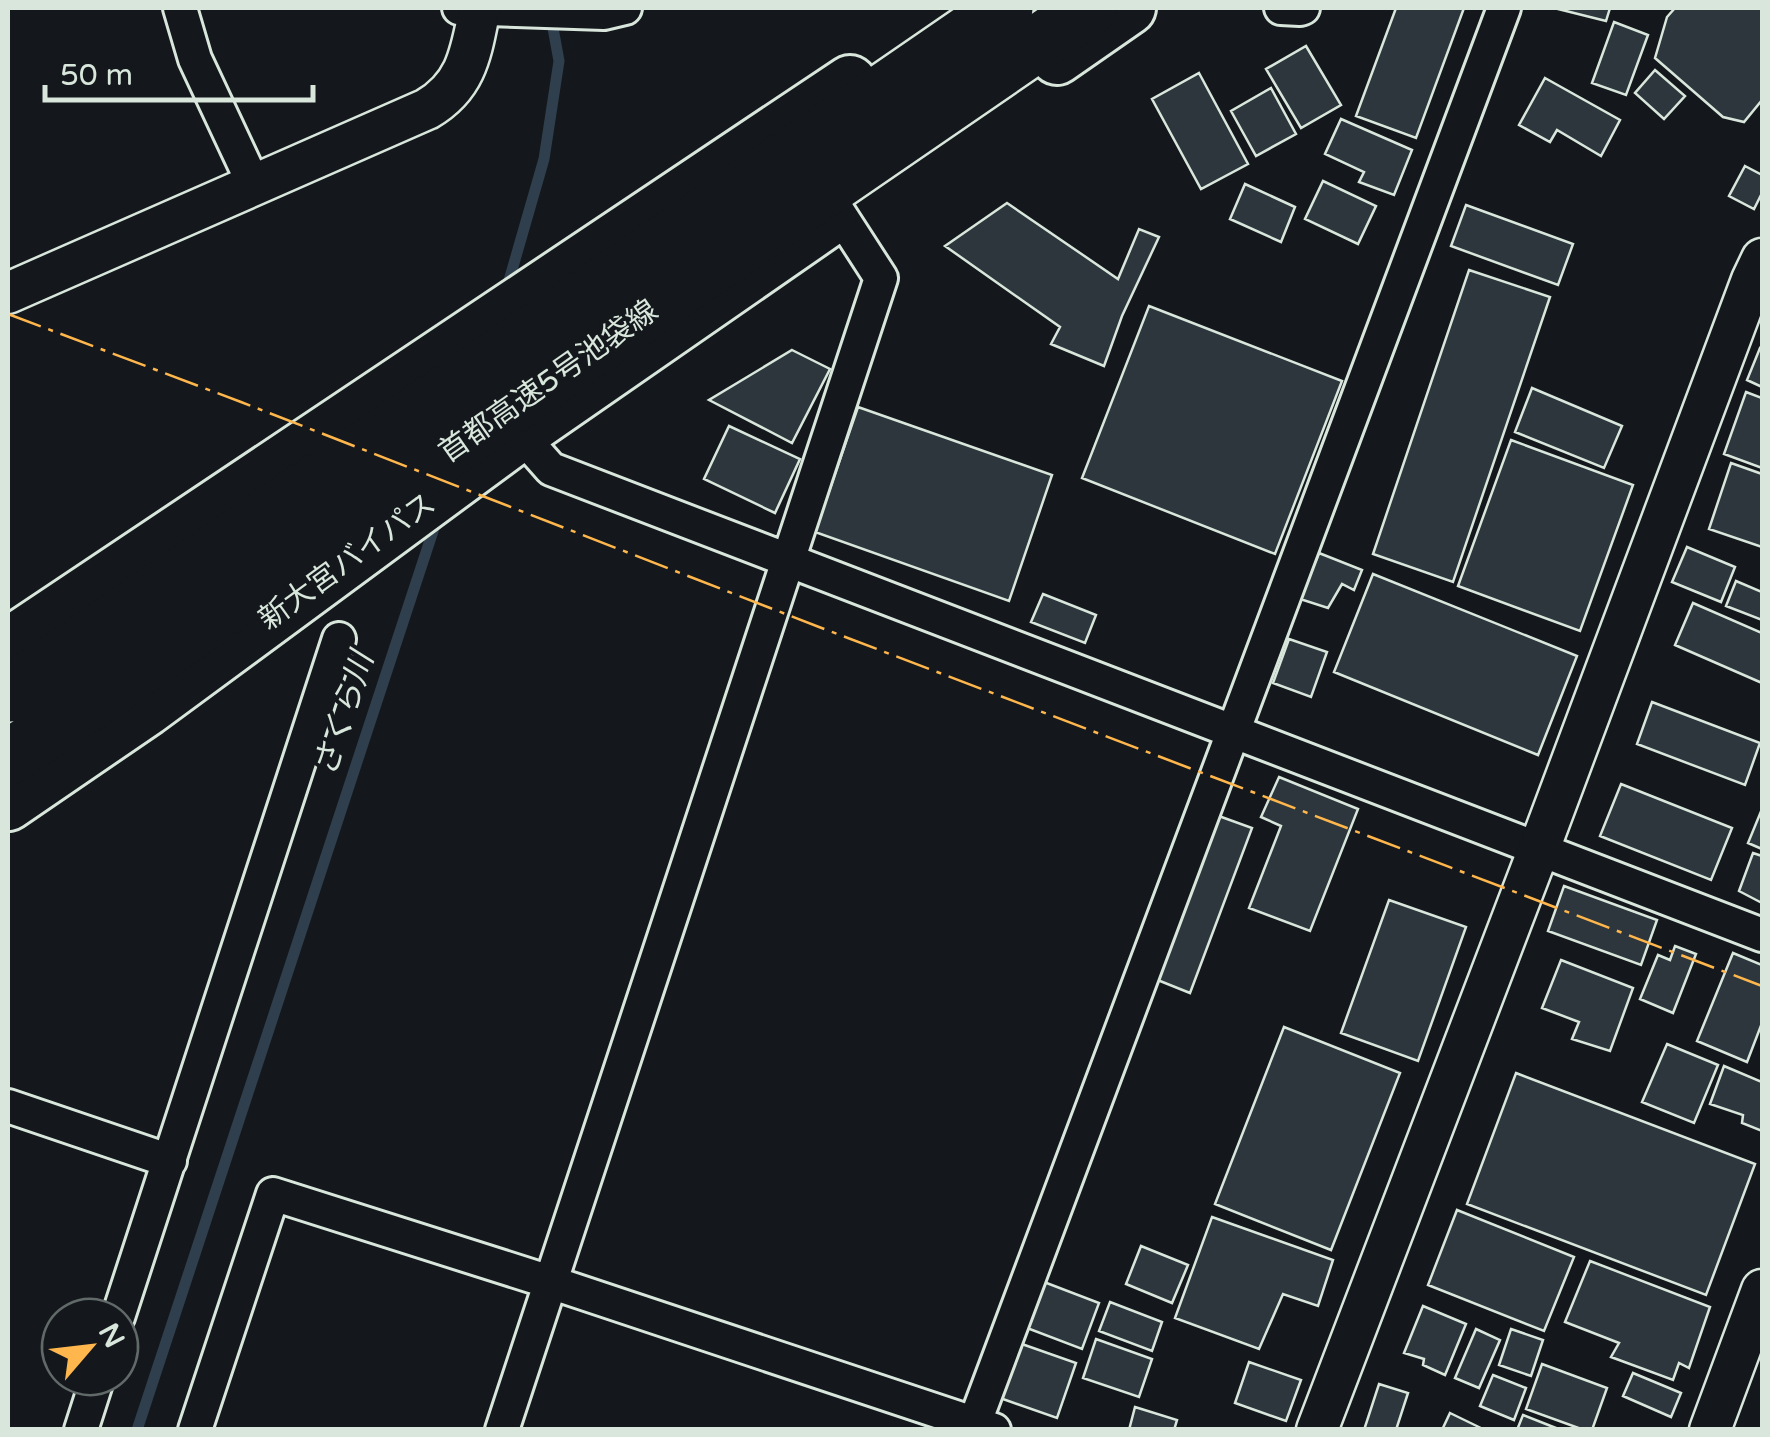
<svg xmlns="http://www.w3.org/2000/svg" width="1770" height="1437" font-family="'Varela Round','Noto Sans JP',sans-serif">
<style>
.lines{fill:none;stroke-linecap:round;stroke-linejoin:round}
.stream{stroke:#2f3f4d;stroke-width:11}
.building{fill:#2c363c;stroke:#d8e6dc;stroke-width:2.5}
.minor-casing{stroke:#d8e6dc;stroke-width:38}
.tertiary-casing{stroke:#d8e6dc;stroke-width:45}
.trunk-casing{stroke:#d8e6dc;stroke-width:58}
.motorway-casing{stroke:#d8e6dc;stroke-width:60}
.minor{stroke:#14181c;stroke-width:32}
.tertiary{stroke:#14181c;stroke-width:40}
.trunk{stroke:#14181c;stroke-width:52}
.motorway{stroke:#14181c;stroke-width:55}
.power{stroke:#ffb74d;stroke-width:2.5;stroke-dasharray:35 8 5 8;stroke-linecap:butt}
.labels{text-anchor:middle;stroke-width:8;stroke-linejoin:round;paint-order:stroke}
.street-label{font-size:30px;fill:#d8e6dc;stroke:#14181c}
.water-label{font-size:32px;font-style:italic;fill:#d8e6dc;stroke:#14181c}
</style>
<rect width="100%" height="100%" fill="#14181c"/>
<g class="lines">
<path class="stream" d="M506 291 544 159 559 61 551 17
M137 1430 437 519"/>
</g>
<path class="building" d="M1396 8H1464L1416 138 1356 116Z
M1554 8H1610L1606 21Z
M1675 8H1762V100L1744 122 1723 117 1655 58 1667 17Z
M1614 22 1648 35 1626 95 1592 83Z
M1306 46 1341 105 1301 128 1266 69Z
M1655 70 1685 96 1664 119 1635 93Z
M1199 73 1248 164 1201 189 1152 99Z
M1545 78 1620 120 1601 156 1557 130 1550 142 1519 125Z
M1271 88 1296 134 1256 156 1231 111Z
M1341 119 1412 150 1394 195 1359 182 1364 172 1325 154Z
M1745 166 1762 175V193L1754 209 1729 196Z
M1323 181 1376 206 1358 244 1305 219Z
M1245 184 1295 207 1281 242 1230 219Z
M1007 203 1118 279 1139 229 1159 237 1122 316 1104 366 1051 344 1060 327 945 246Z
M1466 205 1573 244 1558 285 1451 246Z
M1469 270 1550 297 1453 582 1373 554Z
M1149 306 1342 381 1275 554 1082 478Z
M1760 348 1762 349V387L1747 380Z
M792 350 830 369 792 443 709 400Z
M1532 388 1622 426 1604 468 1515 432Z
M1746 392 1762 398V468L1724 454Z
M858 407 1052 475 1009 601 815 532Z
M729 426 800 459 775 513 704 479Z
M1511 440 1633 485 1580 631 1458 586Z
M1731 463 1762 474V547L1709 529Z
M1687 547 1735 567 1721 602 1672 582Z
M1319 553 1362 570 1354 590 1342 584 1328 608 1300 599Z
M1373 574 1577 656 1538 755 1334 672Z
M1736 581 1762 592V620L1726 606Z
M1043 594 1096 615 1085 643 1031 622Z
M1693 603 1762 633V683L1675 645Z
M1289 639 1327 652 1311 697 1273 683Z
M1652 702 1760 743 1745 785 1637 744Z
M1279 777 1358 809 1310 931 1249 908 1281 826 1261 817Z
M1621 784 1732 828 1711 880 1600 836Z
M1762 809V849L1748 843Z
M1216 815 1252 828 1190 993 1155 979Z
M1753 853 1762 856V903L1739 891Z
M1564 886 1657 920 1641 965 1548 931Z
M1389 900 1466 927 1418 1061 1341 1033Z
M1675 946 1696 954 1673 1013 1640 999 1658 955 1670 960Z
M1733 953 1762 965V1023L1747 1062 1697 1041Z
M1561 960 1633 988 1610 1051 1572 1039 1579 1022 1542 1008Z
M1284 1027 1400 1073 1331 1250 1215 1204Z
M1667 1044 1718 1065 1694 1123 1642 1102Z
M1724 1066 1762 1082V1131L1742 1123 1743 1115 1710 1104Z
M1516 1073 1755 1164 1706 1295 1467 1204Z
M1457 1210 1574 1257 1544 1331 1428 1285Z
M1212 1217 1333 1260 1318 1306 1283 1294 1259 1349 1175 1318Z
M1141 1246 1188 1265 1172 1303 1126 1284Z
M1590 1261 1710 1307 1689 1368 1679 1363 1673 1380 1611 1357 1619 1343 1565 1322Z
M1044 1282 1099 1303 1082 1349 1027 1328Z
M1110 1302 1162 1322 1152 1351 1099 1331Z
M1423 1306 1466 1324 1445 1375 1423 1365 1424 1359 1404 1353Z
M1476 1329 1500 1340 1479 1388 1455 1378Z
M1511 1329 1543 1340 1531 1376 1499 1365Z
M1096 1339 1152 1359 1139 1397 1083 1378Z
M1019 1343 1076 1363 1057 1418 1000 1398Z
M1249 1362 1301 1380 1286 1421 1235 1403Z
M1542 1364 1607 1388 1592 1430H1584L1526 1409Z
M1633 1373 1681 1393 1671 1417 1623 1396Z
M1493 1375 1526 1388 1514 1420 1480 1406Z
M1379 1384 1408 1393 1396 1430H1364Z
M1135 1407 1177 1420 1174 1430H1129Z
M1450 1413 1485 1430H1442Z
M1523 1415 1561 1430H1517Z"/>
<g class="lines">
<defs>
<path id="minor" d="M180 8 195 59 254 185
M459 8 604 13 625 8
M1281 8 1300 9 1303 8
M520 434 551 469 1762 935
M8 1106 170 1161
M118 1317 339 639
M81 1430 98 1377
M195 1430 273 1194 550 1282 994 1430
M502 1430 881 278 839 213
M972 1430 1504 8"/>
<path id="tertiary" d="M8 293 427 109C468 85 471 51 480 8
M1317 1430 1539 849 1752 280 1762 259
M1710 1430 1762 1290"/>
<path id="trunk" d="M1057 58 1129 8
M8 645 850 82
M8 804 147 709 520 434 830 219"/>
<path id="motorway" d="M8 694 1005 8
M8 758 112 688 610 337 1089 8"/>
</defs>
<use href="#minor" class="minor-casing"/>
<use href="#tertiary" class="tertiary-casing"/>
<use href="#trunk" class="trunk-casing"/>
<use href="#motorway" class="motorway-casing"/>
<use href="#minor" class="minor"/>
<use href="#tertiary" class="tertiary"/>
<use href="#trunk" class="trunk"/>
<use href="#motorway" class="motorway"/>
<path class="power" d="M8 314 241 402 819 627 1762 986"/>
</g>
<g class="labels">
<g class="street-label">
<text transform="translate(548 381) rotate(-35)" y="10">首都高速5号池袋線</text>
<text transform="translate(347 561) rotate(-36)" y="10">新大宮バイパス</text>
</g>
<g class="water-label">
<text transform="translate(343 714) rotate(-72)" y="11">さくら川</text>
</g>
</g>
<rect width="1770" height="1437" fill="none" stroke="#d8e6dc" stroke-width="20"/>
<g transform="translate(90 1347) rotate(62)"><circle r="48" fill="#14181c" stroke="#626a69" stroke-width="2.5"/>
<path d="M0-8L18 38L0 25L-18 38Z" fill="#ffb74d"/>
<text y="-15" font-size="28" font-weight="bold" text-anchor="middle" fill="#d8e6dc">N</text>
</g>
<path d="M45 85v15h268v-15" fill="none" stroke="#d8e6dc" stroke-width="5"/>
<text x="60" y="85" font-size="30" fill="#d8e6dc" stroke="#14181c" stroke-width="8" paint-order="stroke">50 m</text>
</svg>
